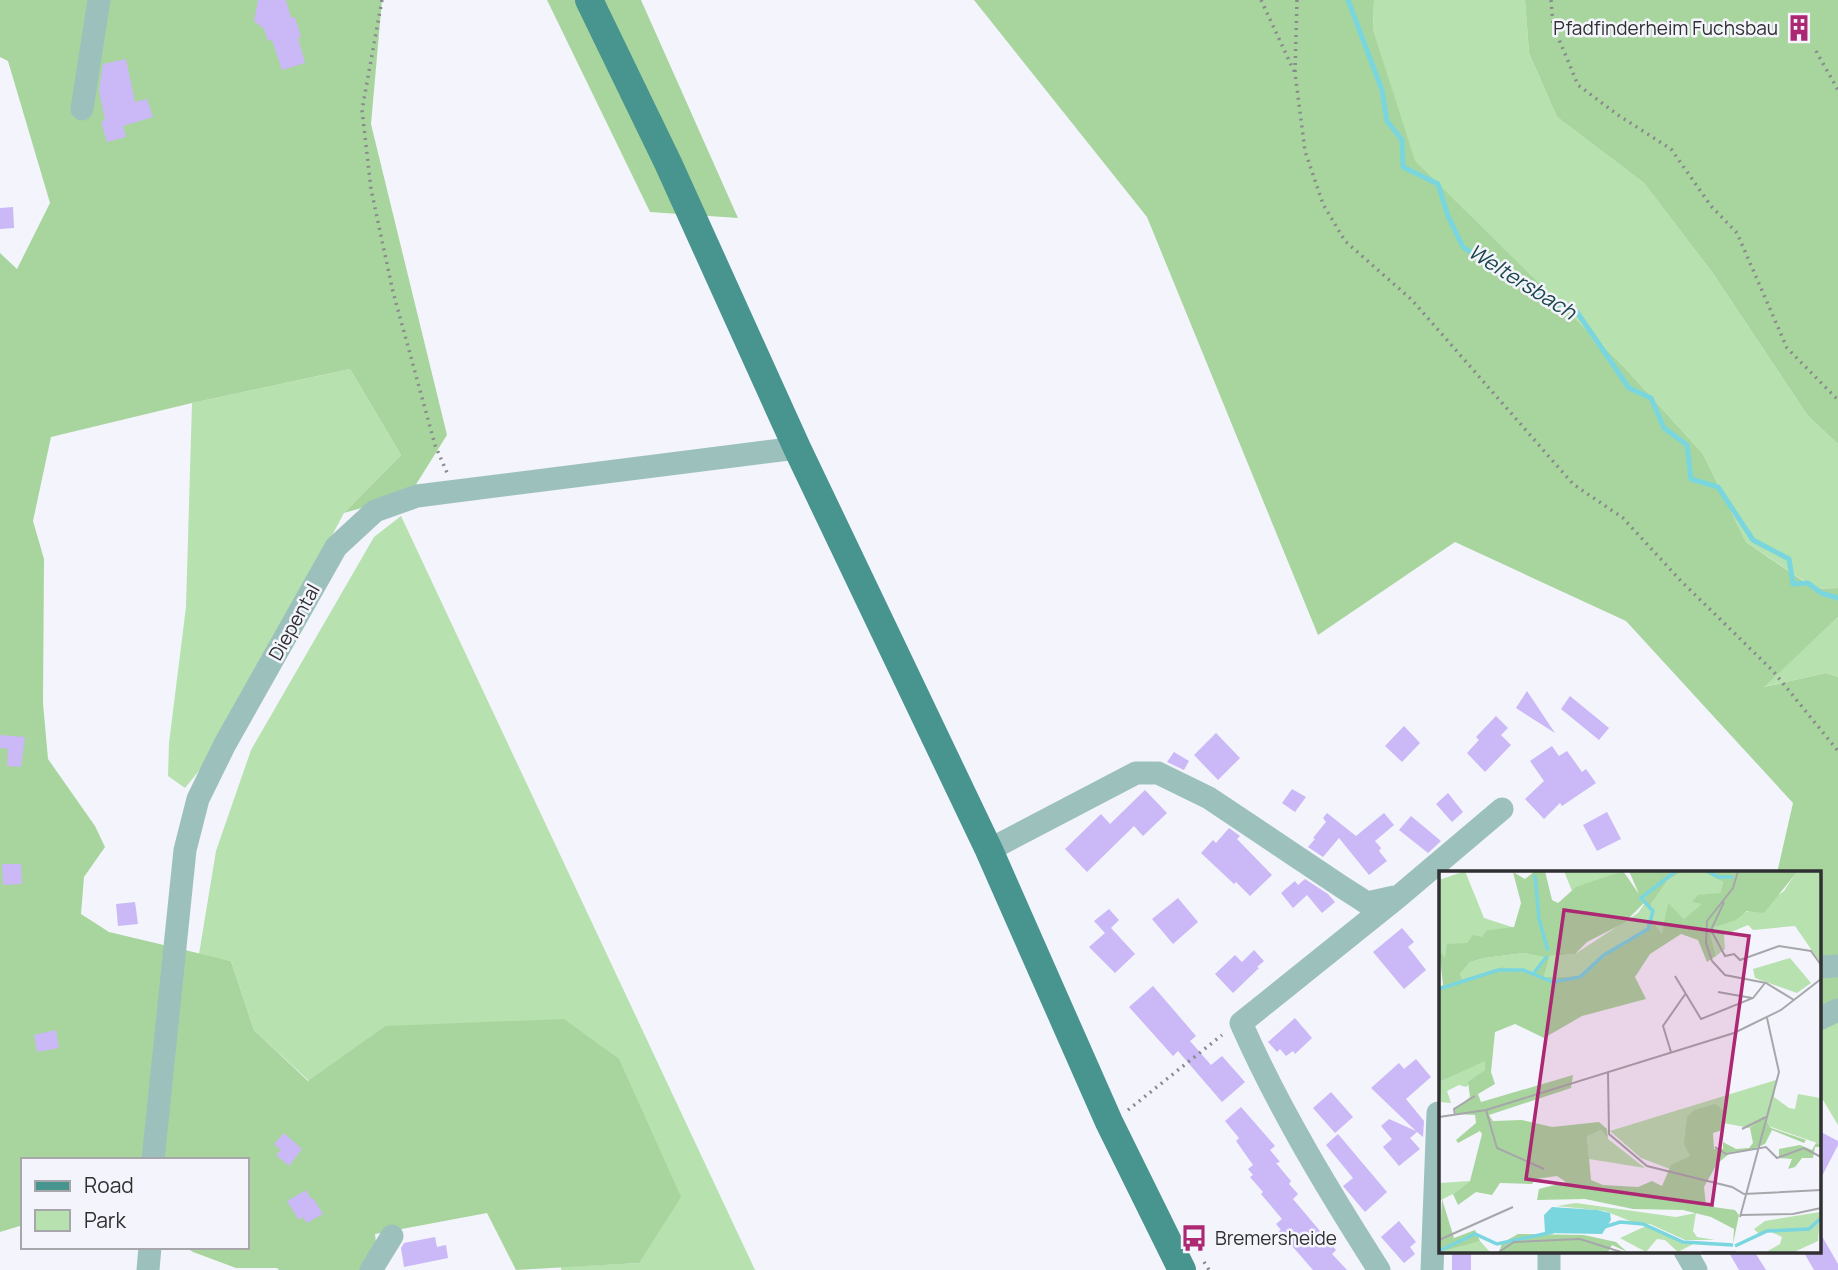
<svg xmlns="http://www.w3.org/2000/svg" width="1838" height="1270" font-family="Manrope,sans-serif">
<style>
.green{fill:#b7e1ae}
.forest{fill:#a8d59d}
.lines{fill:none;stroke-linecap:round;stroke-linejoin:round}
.stream{stroke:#79d6de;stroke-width:5}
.building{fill:#cab8f7}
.path{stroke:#89898e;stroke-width:3.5;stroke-dasharray:2 5;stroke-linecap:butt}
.minor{stroke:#9cc1bd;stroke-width:23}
.major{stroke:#48948e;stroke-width:28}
.labels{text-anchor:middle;stroke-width:5;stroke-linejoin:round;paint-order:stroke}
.poi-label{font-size:19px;fill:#303032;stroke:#f4f4fc;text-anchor:end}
.street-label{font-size:19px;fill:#303032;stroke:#f4f4fc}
.water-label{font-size:21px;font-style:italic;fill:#1b464a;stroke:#f4f4fc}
.inset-river{fill:none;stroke:#79d6de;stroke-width:3.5}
.inset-road{fill:none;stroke:#a6a6ab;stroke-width:2}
.view{fill:#ac2872;fill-opacity:0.15;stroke:#ac2872;stroke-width:3.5}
.inset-edge{fill:none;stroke:#303032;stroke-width:3.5}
</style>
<rect width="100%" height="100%" fill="#f4f4fc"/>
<path class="green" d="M1374 0H1525L1529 53 1557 117 1644 183 1712 272 1808 416 1838 444V588L1816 589 1746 542 1703 454 1624 367 1414 161 1373 29Z
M350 369 401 455 344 513 220 745 185 788 168 776 169 743 186 607 192 403Z
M401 516 755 1270H561V1267L639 1263 385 1026 309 1081 254 1030 231 961 199 954 216 851 251 750 374 537Z
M1838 617V677L1826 673 1763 687Z
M1819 1016 1838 1021V1125L1823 1100H1819Z"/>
<path class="forest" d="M0 0H382L371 124 447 435 410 494 344 513 401 455 350 369 192 403 51 437 33 521 44 559 43 703 48 759 95 826 105 847 84 877 81 914 109 932 231 961 254 1030 308 1081 385 1026 564 1019 619 1059 681 1197 639 1263 516 1270 487 1213 375 1234 379 1270H279L277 1268H236L193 1252 185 1247H247V1160H23V1225L0 1232V253L17 269 50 203 8 61 0 57Z
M547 0H641L738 218 650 212Z
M974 0H1374L1373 29 1415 161 1624 367 1703 454 1746 542 1815 589 1838 588V617L1764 687 1826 673 1838 677V1021L1819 1016V873H1777L1793 803 1626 621 1455 542 1318 635 1147 217Z
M1525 0H1838V444L1808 416 1712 272 1644 183 1557 117 1529 53Z"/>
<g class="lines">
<path class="stream" d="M1348 0 1382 90 1387 121 1402 140 1403 167 1438 184 1448 216 1463 247 1530 290 1577 312 1629 388 1651 398 1664 428 1687 445 1691 479 1718 487 1753 540 1789 559 1793 584 1808 583 1821 593 1838 598"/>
</g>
<path class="building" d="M258 0H286L291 18 295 17 301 37 298 38 305 63 282 70 272 40 268 41 264 29 254 21Z
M1802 15 1811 35 1796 42 1787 22Z
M126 59 135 102 147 99 153 117 123 126 126 137 107 142 101 122 105 120 99 91 103 64Z
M13 207 14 228 0 229V208Z
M1527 691 1555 733 1516 708Z
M1570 696 1609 728 1599 740 1561 709Z
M1496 716 1508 728 1501 735 1511 745 1485 772 1467 753 1479 740 1476 737Z
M1404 726 1420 743 1402 762 1385 746Z
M1216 733 1240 758 1218 780 1194 755Z
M0 735 25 737 21 767 7 766 8 749 0 748Z
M1552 746 1559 756 1567 751 1582 772 1586 769 1596 783 1562 806 1560 803 1544 819 1525 799 1544 781 1530 761Z
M1174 752 1189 761 1184 770 1167 762Z
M1292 789 1306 797 1295 812 1282 803Z
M1145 790 1167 813 1143 836 1134 826 1087 872 1065 849 1101 814 1110 824Z
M1448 793 1463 812 1452 822 1436 804Z
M1607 812 1621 839 1597 851 1583 825Z
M1327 813 1356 836 1384 813 1394 825 1375 841 1381 848 1379 851 1387 861 1369 875 1339 838 1323 857 1308 847 1315 839 1313 838 1326 822 1323 818Z
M1411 816 1441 841 1428 853 1399 830Z
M1229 828 1240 836 1237 839 1272 875 1250 896 1236 882 1234 884 1201 853 1213 840 1216 843Z
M2 864H21L22 884 3 885Z
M1305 879 1328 894 1335 902 1322 913 1307 895 1293 908 1281 893 1295 881 1298 885Z
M1178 898 1198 922 1173 944 1152 919Z
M135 902 138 924 118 926 116 904Z
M1109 909 1119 920 1111 928 1135 954 1115 973 1089 947 1105 933 1094 921Z
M1402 928 1414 942 1408 947 1426 970 1404 989 1373 952Z
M1254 950 1264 961 1257 967 1259 968 1233 993 1215 974 1235 955 1242 962Z
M1153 986 1196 1036 1190 1041 1211 1065 1222 1056 1245 1082 1222 1102 1178 1051 1173 1056 1129 1007Z
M1295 1018 1312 1038 1295 1054 1293 1051 1286 1056 1280 1049 1277 1052 1268 1042Z
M56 1030 59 1048 37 1052 34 1035Z
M1416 1059 1431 1077 1406 1099 1424 1121 1423 1137 1417 1132 1410 1138 1420 1149 1399 1166 1383 1147 1392 1139 1381 1126 1389 1119 1416 1131 1371 1088 1399 1063 1404 1069Z
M1331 1092 1353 1117 1335 1133 1313 1108Z
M1241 1107 1275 1146 1270 1150 1280 1162 1276 1163 1291 1181 1289 1184 1298 1194 1293 1199 1336 1250 1332 1254 1347 1270H1313L1279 1231 1281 1230 1276 1224 1282 1219 1261 1194 1263 1192 1250 1177 1253 1175 1248 1169 1253 1165 1236 1141 1239 1138 1225 1121Z
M1819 1131 1838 1141V1145L1819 1182Z
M284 1133 302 1149 289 1166 276 1155 281 1150 274 1144Z
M1338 1134 1387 1192 1365 1212 1343 1186 1353 1178 1326 1145Z
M306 1190 311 1199 313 1198 323 1214 307 1223 303 1217 299 1220 287 1201Z
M1399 1221 1416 1242 1410 1247 1415 1254 1404 1263 1381 1237Z
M1819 1231 1838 1264V1270H1814L1803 1251H1819Z
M435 1237 437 1247 446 1245 448 1258 404 1267 401 1248 404 1243Z
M1452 1251H1471V1270H1452Z
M1728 1251H1754L1766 1270H1739Z"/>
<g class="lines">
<path class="path" d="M382 0 362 110 371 189 393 292 435 445 448 475
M1261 0 1294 71
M1297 0 1295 73 1305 151 1323 204 1345 241 1412 300 1573 484 1623 518 1680 580 1773 671 1838 751
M1551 0 1553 25 1578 85 1618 115 1671 149 1711 206 1737 233 1787 348 1838 400
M1816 51 1838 90
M1128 1110 1222 1035
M1204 1262 1209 1270"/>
<path class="minor" d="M82 109 99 0
M989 850 1136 773H1158L1209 798 1342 887 1367 903 1394 897
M1819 967 1838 966
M1819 1019 1838 1010
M153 1160 185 850 198 799 225 744 336 547 375 511 417 496 797 448
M1549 1251V1270
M1685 1251 1696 1270
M148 1270 150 1247
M371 1270 392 1236
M1379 1270C1328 1190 1279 1109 1241 1023L1398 897 1502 809
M1432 1270 1438 1113"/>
<path class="major" d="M589 0 668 163 797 448 989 850 1109 1122 1182 1270"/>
</g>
<defs>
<symbol id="building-bare" viewBox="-9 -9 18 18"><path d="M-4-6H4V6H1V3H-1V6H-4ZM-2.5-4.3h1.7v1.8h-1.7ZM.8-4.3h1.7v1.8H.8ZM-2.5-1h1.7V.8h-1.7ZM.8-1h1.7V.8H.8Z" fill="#ac2872" stroke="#f4f4fc" stroke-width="2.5" paint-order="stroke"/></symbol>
<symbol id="bus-bare" viewBox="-9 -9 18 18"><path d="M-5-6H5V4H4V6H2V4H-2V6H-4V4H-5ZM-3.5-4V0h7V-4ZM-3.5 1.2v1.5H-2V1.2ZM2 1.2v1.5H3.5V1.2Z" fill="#ac2872" stroke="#f4f4fc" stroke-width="2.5" paint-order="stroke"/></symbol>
</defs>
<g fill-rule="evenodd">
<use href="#building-bare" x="1780" y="9" width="38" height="38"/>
<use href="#bus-bare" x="1175" y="1219" width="38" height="38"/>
</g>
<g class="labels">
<g class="poi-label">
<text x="1778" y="35">Pfadfinderheim Fuchsbau</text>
<text x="1215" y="1245" text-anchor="start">Bremersheide</text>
</g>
<g class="street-label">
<text transform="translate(294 622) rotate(-61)" y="7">Diepental</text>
</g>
<g class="water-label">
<text transform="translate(1522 282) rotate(32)" y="7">Weltersbach</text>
</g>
</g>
<g transform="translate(1439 871)">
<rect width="382" height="382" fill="#f4f4fc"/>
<path d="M26 0 45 47 76 57 48 59 43 67 6 88 0 79V9ZM125 0H184L133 20ZM244 0H262L284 11 281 22 245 48 229 33 224 65 215 52 212 33 229 9ZM358 0H381V91L356 55 314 59 309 54 285 64 286 78 277 85 272 65 276 56 331 30 345 20ZM206 32 212 40 211 55 202 64 188 68 140 105 105 106 111 85 136 83 199 42ZM85 82 106 85 95 101 63 96 23 108 21 103 31 91 45 87ZM351 87 372 112 358 122 316 107 314 98ZM46 189V199L27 216 20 214 8 220 12 232 2 231 0 211ZM337 209 335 226 350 237 356 238 359 223 381 227V273L332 256 325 247 311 257 284 252 285 240 252 285 231 298 202 287 171 260ZM162 259 169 268 206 297 150 288 148 264ZM31 310 14 323 0 330V312ZM137 332 237 346 257 342 254 360 258 366 276 369H246L211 353 196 352 166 340 118 335ZM381 341 379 370 355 381H327L341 373 343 366 328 359 321 364 315 358 326 350ZM207 355 248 372H256L239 381 226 369 218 368 207 381 181 367ZM41 370 51 381H2L20 374Z" fill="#b7e1ae"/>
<path d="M96 0H106L113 29 119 32 137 16 184 0 200 23 190 0H244L229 9 212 33 215 52 223 63 229 32 245 48 263 33 253 31 259 24 281 22 284 11 262 0 358 1 325 42 308 40 297 49 276 56 272 65 277 85 268 91 259 69 242 63 211 83 196 106 207 128 143 145 105 167 76 153 56 161 52 201 56 213 39 223 42 231 134 204 132 217 50 244 54 250 83 249 113 256 160 251 168 258 169 268 162 259 148 265 152 309 164 314 199 316 213 310 223 315 232 294 251 285 245 273 248 246 255 239 276 233 285 240 283 259 274 262 275 278H284V271L297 278 310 277 314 272 311 257 325 246 332 257 367 269 365 272 333 259 326 273 312 279 292 281 278 293 265 316 267 335 296 339 300 344 294 373 295 358 272 346 244 339 194 338 146 328 98 329 100 318 127 311 118 305 97 308 93 313 61 312 53 324 37 321 19 334 14 323 31 310 43 263 41 260 19 272 17 269 37 252 36 244 17 243 16 238 31 226 29 211 46 199V190L0 211V116L4 114 0 79 6 87 8 73 28 72 34 64 43 66 48 59 75 56 82 32 74 1 86 8ZM205 32 212 40 211 55 202 64 189 68 140 105 105 106 111 85 136 83 148 71 185 52ZM85 82 106 86 95 101 63 96 23 108 21 103 31 91 45 87ZM377 272 381 273V287V276H376L374 287H363L356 296 349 298 353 288 340 287V278L361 274 373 279ZM3 328 15 367 36 359 41 370 0 381ZM79 363 145 364 177 371 188 381 173 374 169 381H60L63 372Z" fill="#a8d59d" fill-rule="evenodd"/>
<path d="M113 336 158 339 171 342 172 349 163 363 106 362 105 344Z" fill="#79d6de"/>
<path class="inset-river" d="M269 0 279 6H294M96 4 100 48 109 80M94 103 108 85M0 118 59 99H84L114 111 141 106 165 84 209 58 214 40 202 27 237 0M162 357 181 351 204 353 244 371 294 374M296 375 328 360 370 358 382 347M0 380 36 363 58 373 114 361"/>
<path class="inset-road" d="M299 0 294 17 268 50 267 72 273 90 286 104 327 112 355 129M285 31 272 59 286 85 295 83 301 89 340 75 372 80 382 94M236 105 262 148 314 127 326 112M279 121 313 127M232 181 224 155 247 122M169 202 170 263 208 295 293 316 305 323 382 319M47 239 58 277 105 298M16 244 15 238 36 225M0 246 47 239 295 162 342 139 382 108M303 258 327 246M276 276 287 283 327 276 338 287 365 277 382 286M302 344 354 343 382 337M301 346 340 201 328 147M0 369 74 336M60 381 75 371 141 368 182 381M263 381H297"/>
<path class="view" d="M125 39 310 65 273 334 87 308Z"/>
<rect width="382" height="382" class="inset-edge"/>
</g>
<rect x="21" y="1158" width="228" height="91" fill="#f4f4fc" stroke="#a6a6ab" stroke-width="2"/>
<rect x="35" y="1181" width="35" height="10" fill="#48948e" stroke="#a6a6ab" stroke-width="2"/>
<text x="84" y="1193" font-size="21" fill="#303032">Road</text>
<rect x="35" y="1210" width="35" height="21" fill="#b7e1ae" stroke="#a6a6ab" stroke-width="2"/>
<text x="84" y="1228" font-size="21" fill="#303032">Park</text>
</svg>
